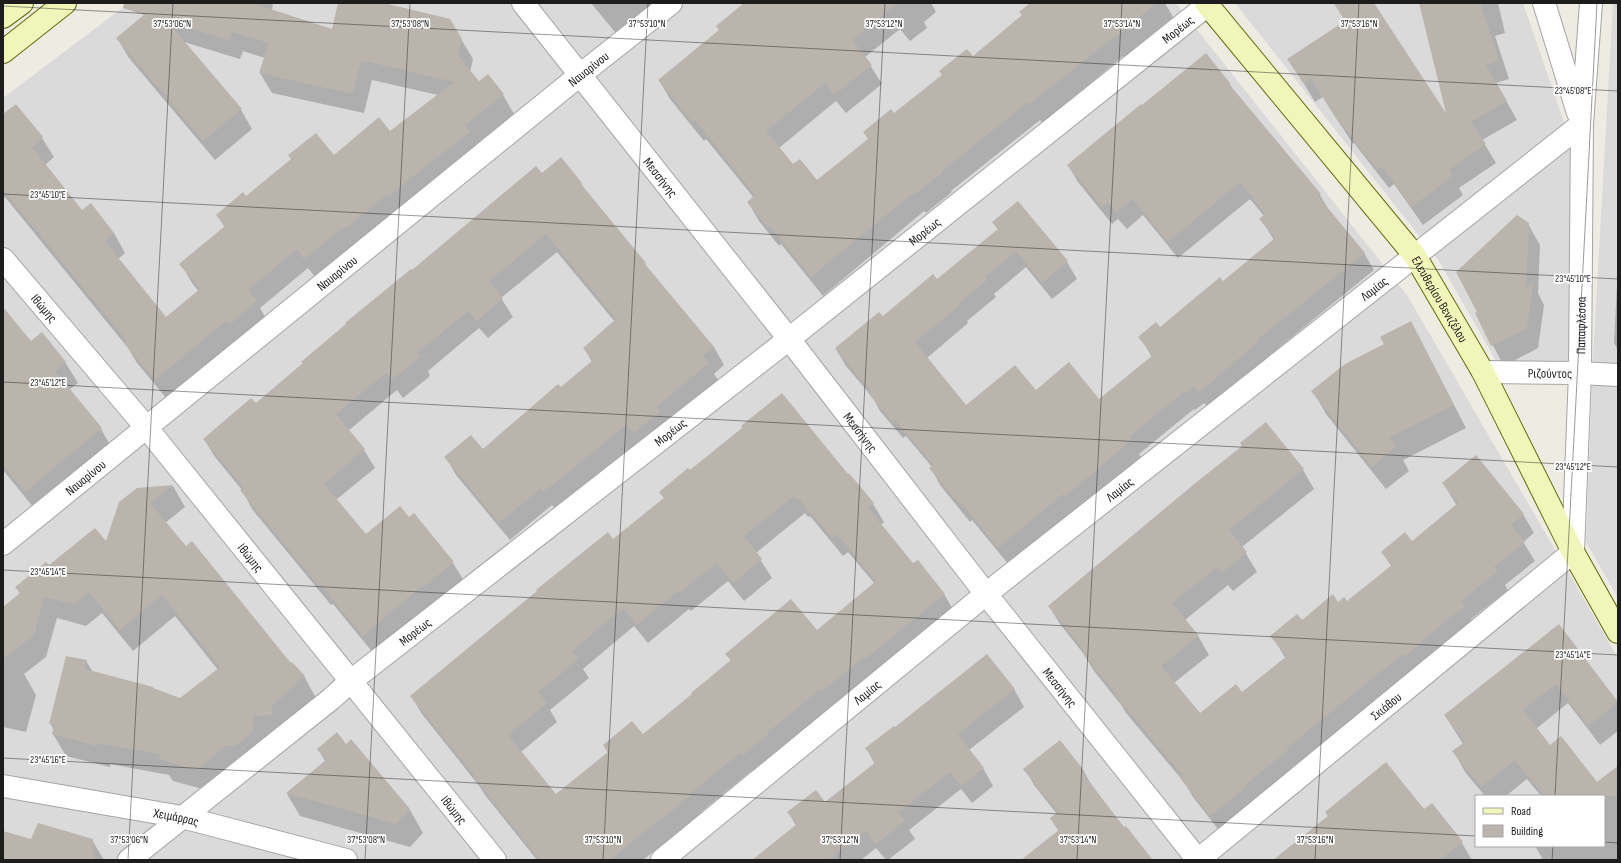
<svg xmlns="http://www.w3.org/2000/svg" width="1621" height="863" font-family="'Sofia Sans Condensed',sans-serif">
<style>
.residential{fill:#dbdada;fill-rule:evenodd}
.shadow{fill:#0003;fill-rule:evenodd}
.building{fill:#bab4ad;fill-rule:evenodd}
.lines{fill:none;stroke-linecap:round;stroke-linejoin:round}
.street-casing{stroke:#a4a4a4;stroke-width:24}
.secondary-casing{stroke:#5e6d0a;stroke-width:24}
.street{stroke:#fff;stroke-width:22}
.secondary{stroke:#f0f6b9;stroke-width:22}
.ticks{fill:none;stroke:#1d1d1d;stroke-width:1;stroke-opacity:0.45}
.labels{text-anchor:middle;stroke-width:3.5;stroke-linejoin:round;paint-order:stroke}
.street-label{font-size:13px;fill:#1d1d1d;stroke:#fff}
.ticks-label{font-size:10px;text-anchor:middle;fill:#1d1d1d;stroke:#fff;stroke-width:3.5;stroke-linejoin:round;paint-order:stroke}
</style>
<rect width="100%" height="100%" fill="#eeebe3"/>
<path class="residential" d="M129 3H1176L1407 295 1618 658V860H3V98ZM1476 796H1604V846H1476Z
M1235 3H1523L1576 157 1569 365 1496 361 1439 261Z
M1613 3H1618V598L1586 542 1593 358Z"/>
<path class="shadow" d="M159 3H273L272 10 333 30 339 3H387L388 5 461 39 473 59 470 72 478 82 503 95 514 114 476 144 480 152 316 278 308 268 260 308 268 322 167 399 137 363 128 348 5 197 3 198V116L16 105 42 138 54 157 45 165 82 211 114 233 125 253 118 259 166 318 199 292 192 283 181 264 225 228 217 215 246 197 334 156 390 133 438 95 372 80 364 113 272 93 260 73 265 58 243 51 240 59 184 42 241 110 252 129 215 160 129 58 117 38Z
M591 3H659L619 37Z
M761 3H931L936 12 924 22 927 28 910 41 900 29 865 57 882 84 846 113 836 101 779 148 793 165 817 182 869 140 894 115 973 58 1023 16 1032 3H1165L1173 17 1124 57 1123 56 1042 123 1040 120 951 191 952 192 926 213 924 211 823 296 781 244 779 246 759 221 748 202 754 198 706 139 704 141 670 99 659 80Z
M1334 3H1373L1448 118 1420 3H1498L1505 33 1495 36 1509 79 1496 83 1517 120 1482 140 1496 163 1459 188 1463 195 1423 225 1394 184 1389 188 1354 143 1353 144 1323 97 1315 102 1289 59 1346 22Z
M1229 83 1235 93 1320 195 1330 212 1364 253 1374 270 1266 358 1267 360 1209 409 1204 403 1195 410 1194 409 1139 454 1141 457 1101 492 1009 565 972 520 970 522 940 485 931 468 932 467 906 436 903 438 880 411 873 398 846 366 836 349 937 281 998 230 994 222 1018 202 1067 262 1077 279 1052 299 1026 267 994 294 996 297 967 321 968 323 927 358 966 406 1035 391 1099 400 1152 357 1140 337 1160 329 1223 282 1274 240 1261 219 1264 216 1250 199 1178 258 1143 215 1127 229 1118 219 1112 224 1078 182 1068 165 1142 107Z
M542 174 581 183 585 190 645 264 650 272 714 347 724 365 714 374 719 381 645 450 638 442 555 509 552 505 510 540 456 475 446 457 482 450 560 389 592 362 584 348 615 322 557 252 501 298 513 317 488 338 479 328 428 371 430 376 403 398 397 390 348 431 364 450 375 468 336 500 366 536 409 518 453 563 464 581 374 654 333 604 331 605 252 509 242 490 215 457 204 439 255 405 412 271Z
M1528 224 1540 245 1538 293 1544 305 1538 348 1504 366 1476 314Z
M1618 265V350L1614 343Z
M3 308 31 343 65 362 78 383 69 390 101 429 113 450 38 513 3 470Z
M1411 322 1466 428 1403 460 1409 471 1386 489 1326 414 1313 391 1385 344Z
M1266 423 1303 470 1314 489 1242 547 1257 572 1233 591 1228 585 1185 620 1198 636 1209 655 1174 683 1200 714 1242 694 1286 659 1272 636 1338 603H1347L1391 566 1382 552 1412 542 1457 506 1443 483 1523 514 1534 533 1523 542 1535 561 1505 585 1508 590 1471 619 1475 625 1221 833 1193 797 1184 782 1126 713 1122 706 1094 671 1083 653 1060 624 1049 606 1243 447Z
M690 471 849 474 873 504 884 522 881 525 913 565 944 594 955 613 753 774 751 771 701 812 702 814 674 837 673 836 643 860H537L485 795 480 787 422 714 411 696 613 540 664 498 661 493ZM805 513 808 517 810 516 843 556 848 552 875 584 817 632 727 654 731 661 643 736 604 746 608 753 556 795 521 752 557 722 550 710 589 678 583 669 634 626 648 643 689 609 691 611 728 581 744 601 772 578 756 553Z
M173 486 185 507 165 523 290 663 304 676 316 698 206 790 173 781 169 775 110 764V767L66 756 53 734 54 730 50 723 86 661 93 672 154 690 180 700 218 670 175 616 133 651 102 613 86 626 57 618 46 657 24 674 36 695 26 732 3 727V608L20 594 17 588 49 567 106 543 137 489Z
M1559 625 1618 703V731L1600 745 1568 703 1536 729 1550 746 1597 783 1618 767V860H1540L1542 858 1535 846H1604V796H1541L1527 779 1506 796H1485L1465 772 1454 752 1463 744 1445 715Z
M1014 689 1024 707 969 750 983 768 993 786 972 803 961 789 909 830 915 839 888 860H886L876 848 861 860H754L796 826 789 813 825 804 875 764 866 748 894 729Z
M351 741 410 810 423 833 410 847 300 816 287 794 325 761 318 749 345 745Z
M1082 768 1091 784 1124 828 1151 860H1023L1059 832 1051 819 1057 814 1034 785 1025 769Z
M1432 804 1462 843 1472 860H1275L1424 811Z
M3 832 32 840H92L104 860H3Z"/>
<path class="building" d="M124 3H252L332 29 338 3H384L450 19 462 39 458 56 479 81 488 74 504 94 465 125 470 132 412 177 390 196 388 194 347 227 345 226 304 259 297 249 248 290 257 301 229 325 226 321 155 380 124 343 127 341 3 190V114L16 104 43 137 32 147 82 210 91 203 114 233 105 241 166 317 200 289 179 264 225 226 216 215 243 192 246 196 291 159 288 155 316 133 334 155 379 117 390 131 454 82 361 60 353 94 259 73 269 43 232 32 229 40 168 22 242 109 203 141 116 38 144 15 123 8Z
M744 3H898L852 40 872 65 834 95 825 83 766 131 793 164 800 159 817 180 868 139 863 132 891 109 894 113 942 75 939 71 967 49 973 56 1022 15 1019 12 1030 3H1157L1113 39 1112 38 1030 104 1028 102 941 172 942 173 914 195 913 193 811 277 770 226 768 228 747 202 755 195 695 120 692 122 658 80 719 30 716 26Z
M1334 3H1374L1446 113 1419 3H1480L1499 60 1486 65 1507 101 1471 122 1486 144 1449 170 1453 176 1412 207 1382 166 1378 170 1342 125 1341 126 1311 79 1304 84 1287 59 1345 21Z
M1206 53 1230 83 1229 84 1321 194 1318 196 1365 253 1257 340 1258 342 1199 393 1194 386 1185 394 1184 392 1130 436 1132 439 1091 475 1065 496 1063 494 998 548 962 504 960 505 929 468 933 465 895 420 892 422 869 394 871 392 835 348 879 312 883 316 933 274 937 279 998 229 992 222 1018 201 1068 261 1042 283 1016 251 985 277 987 280 958 304 959 306 915 342 966 405 1015 365 1036 390 1069 362 1099 399 1153 355 1138 337 1156 322 1160 327 1220 277 1223 281 1275 238 1259 219 1265 214 1240 182 1168 242 1133 199 1116 213 1108 202 1102 207 1067 165 1141 104 1142 105Z
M561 157 582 183 581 184 646 263 645 264 714 347 703 356 709 363 656 407 660 411 634 433 627 424 544 492 541 488 499 523 444 457 471 435 483 449 558 384 561 387 593 360 583 348 616 319 546 234 489 281 503 298 477 321 468 311 417 353 420 357 392 380 386 373 336 414 365 449 324 484 366 534 400 506 409 517 414 513 454 562 424 587 423 585 363 636 322 587 320 588 240 490 244 488 203 439 251 398 256 403 303 363 301 362 346 324 345 323 411 269 412 270 536 166 542 173Z
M1517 215 1529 223 1526 287 1533 283 1527 328 1491 346 1475 313 1477 312 1456 272Z
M3 307 31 341 42 332 66 362 55 371 102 428 25 492 3 465Z
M1411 321 1454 405 1389 438 1396 447 1372 467 1311 391 1345 364 1384 344 1380 337Z
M782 393 848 474 849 473 874 503 868 508 913 563 918 560 945 594 865 659 864 657 822 691 820 689 767 733 768 734 742 756 740 753 691 793 692 794 662 819 661 818 610 860H540L473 776 474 775 410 696 537 591 536 590 608 532 613 539 664 498 659 492 688 468 690 470 742 428 741 426ZM794 496 797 499 798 498 832 538 837 534 876 581 817 630 791 599 725 654 731 660 691 693 692 694 643 734 632 721 603 745 608 752 556 794 508 735 547 703 538 692 579 659 572 651 623 608 637 625 678 591 679 593 717 563 733 583 762 559 744 536Z
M1266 422 1304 469 1229 530 1247 552 1222 573 1217 567 1172 603 1199 636 1161 666 1200 713 1236 684 1242 692 1287 656 1270 636 1297 614 1302 620 1333 594 1338 602 1344 597 1347 601 1392 565 1381 552 1405 532 1412 541 1458 503 1442 483 1476 455 1524 514 1511 525 1525 542 1494 567 1498 571 1461 601 1465 606 1420 642 1421 643 1405 656 1403 654 1321 720 1287 748 1288 750 1245 785 1246 787 1210 816 1180 778 1183 776 1114 694 1115 693 1082 652 1084 650 1048 606 1193 485 1242 446 1240 443Z
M173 485 150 503 186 546 192 541 290 662 293 663 305 676 272 706V715L253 716V731L236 746H225L200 768 193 769 159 759 160 754 98 743 97 746 52 734 54 725 49 724 66 656 87 660 85 669 153 687V688L180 698 220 667 162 595 120 630 89 592 74 604 44 597 34 635 3 659V607L20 593 15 587 46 562 49 565 95 528 106 541 119 502 137 488Z
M1559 624 1618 702 1588 726 1556 684 1523 710 1550 745 1561 736 1597 782 1618 766V796H1544L1515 760 1481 787 1452 751 1465 742 1444 715Z
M987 654 1015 689 958 734 984 768 961 786 950 772 898 813 905 821 876 844 866 831 828 860H752L797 824 787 812 816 790 825 802 876 762 865 748 894 726 895 727Z
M337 732 346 744 351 739 410 809 396 824 286 793 326 760 317 749Z
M1060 740 1082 768 1080 770 1124 827 1126 826 1153 860H1021L1059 830 1050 818 1058 812 1023 769Z
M1386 762 1424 809 1432 803 1463 842 1440 860H1273L1328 816 1325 812Z
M38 823 93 839 94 860H3V831L31 839Z"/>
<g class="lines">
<defs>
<g id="street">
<path id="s1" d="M523 3 789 339 986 594 1198 860"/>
<path d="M1544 3 1578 113"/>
<path id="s2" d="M3 259 146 427 495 860"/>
<path id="s3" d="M1483 372 1580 373 1618 375"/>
<path id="s4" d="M3 544 580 75 671 3"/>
<path id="s5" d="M3 786 182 817 346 860"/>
<path id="s6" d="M129 860 331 699 351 681 789 339 1210 3"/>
<path id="s7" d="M662 860 986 594 1582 124"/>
<path id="s8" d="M1198 860 1573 552 1580 373 1582 124 1591 3"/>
</g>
<g id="secondary">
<path id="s9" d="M1206 3 1415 256 1483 372 1573 552 1618 632"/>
<path d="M3 17 22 3"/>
<path d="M3 52 65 3"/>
</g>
</defs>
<use href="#street" class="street-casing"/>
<use href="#secondary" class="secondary-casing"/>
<use href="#street" class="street"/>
<use href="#secondary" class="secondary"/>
</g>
<path class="ticks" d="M3 6 1618 91M3 194 1618 279M3 382 1618 467M3 570 1618 655M3 758 1476 836M1555 796 1597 3M1604 842 1618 843M128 860 173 3M365 860 410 3M603 860 648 3M840 860 885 3M1077 860 1122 3M1315 860 1359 3M1552 860 1553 846"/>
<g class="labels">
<g class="street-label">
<text dy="5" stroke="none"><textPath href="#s6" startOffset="1338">Μορέως</textPath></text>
<text dy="5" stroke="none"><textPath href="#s4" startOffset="754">Ναυαρίνου</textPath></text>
<text dy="5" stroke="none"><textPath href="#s1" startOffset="222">Μεσσήνης</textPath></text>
<text dy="5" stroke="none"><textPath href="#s6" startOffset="1014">Μορέως</textPath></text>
<text dy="5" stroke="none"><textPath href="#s4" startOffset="430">Ναυαρίνου</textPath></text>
<text dy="5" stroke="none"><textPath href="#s7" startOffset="913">Λαμίας</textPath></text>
<text dy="5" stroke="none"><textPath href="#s9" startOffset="378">Ελευθερίου Βενιζέλου</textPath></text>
<text dy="5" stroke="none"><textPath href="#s2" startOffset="64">Ιθώμης</textPath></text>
<text dy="5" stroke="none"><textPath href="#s8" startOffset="712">Παπαφλέσσα</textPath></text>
<text dy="5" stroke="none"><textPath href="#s3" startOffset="67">Ριζούντος</textPath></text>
<text dy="5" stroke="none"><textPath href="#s6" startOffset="690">Μορέως</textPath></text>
<text dy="5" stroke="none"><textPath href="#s1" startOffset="546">Μεσσήνης</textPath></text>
<text dy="5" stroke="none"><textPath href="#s4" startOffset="106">Ναυαρίνου</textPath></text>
<text dy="5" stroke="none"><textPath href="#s7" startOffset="589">Λαμίας</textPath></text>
<text dy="5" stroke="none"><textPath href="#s2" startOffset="388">Ιθώμης</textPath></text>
<text dy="5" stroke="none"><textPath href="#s6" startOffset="366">Μορέως</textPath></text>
<text dy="5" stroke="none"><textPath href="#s1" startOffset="870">Μεσσήνης</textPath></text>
<text dy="5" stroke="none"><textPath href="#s7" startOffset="265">Λαμίας</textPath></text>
<text dy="5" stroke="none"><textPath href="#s8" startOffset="243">Σκιάθου</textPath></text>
<text dy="5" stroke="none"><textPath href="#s2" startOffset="712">Ιθώμης</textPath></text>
<text dy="5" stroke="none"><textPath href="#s5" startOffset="176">Χειμάρρας</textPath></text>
</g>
</g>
<g class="ticks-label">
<text x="172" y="27">37°53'06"N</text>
<text x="410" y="27">37°53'08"N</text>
<text x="647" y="27">37°53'10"N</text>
<text x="884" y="27">37°53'12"N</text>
<text x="1122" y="27">37°53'14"N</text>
<text x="1359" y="27">37°53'16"N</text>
<text x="1573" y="94">23°45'08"E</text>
<text x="48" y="198">23°45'10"E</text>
<text x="1573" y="282">23°45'10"E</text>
<text x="48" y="386">23°45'12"E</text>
<text x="1573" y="470">23°45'12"E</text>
<text x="48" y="575">23°45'14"E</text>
<text x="1573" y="658">23°45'14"E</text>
<text x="48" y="763">23°45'16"E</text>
<text x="129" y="843">37°53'06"N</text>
<text x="366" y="843">37°53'08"N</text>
<text x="603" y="843">37°53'10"N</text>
<text x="840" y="843">37°53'12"N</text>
<text x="1078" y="843">37°53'14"N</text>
<text x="1315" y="843">37°53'16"N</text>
</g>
<rect width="1621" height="863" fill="none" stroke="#1d1d1d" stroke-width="8"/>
<rect x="1475" y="795" width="130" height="52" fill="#ffffff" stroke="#a5a5a5"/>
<rect x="1483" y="808" width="20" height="6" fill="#f0f6b9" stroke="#a5a5a5"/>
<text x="1511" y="815" font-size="12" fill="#1d1d1d">Road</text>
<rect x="1483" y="825" width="20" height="12" fill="#bab4ad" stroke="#a5a5a5"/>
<text x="1511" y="835" font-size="12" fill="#1d1d1d">Building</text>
</svg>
